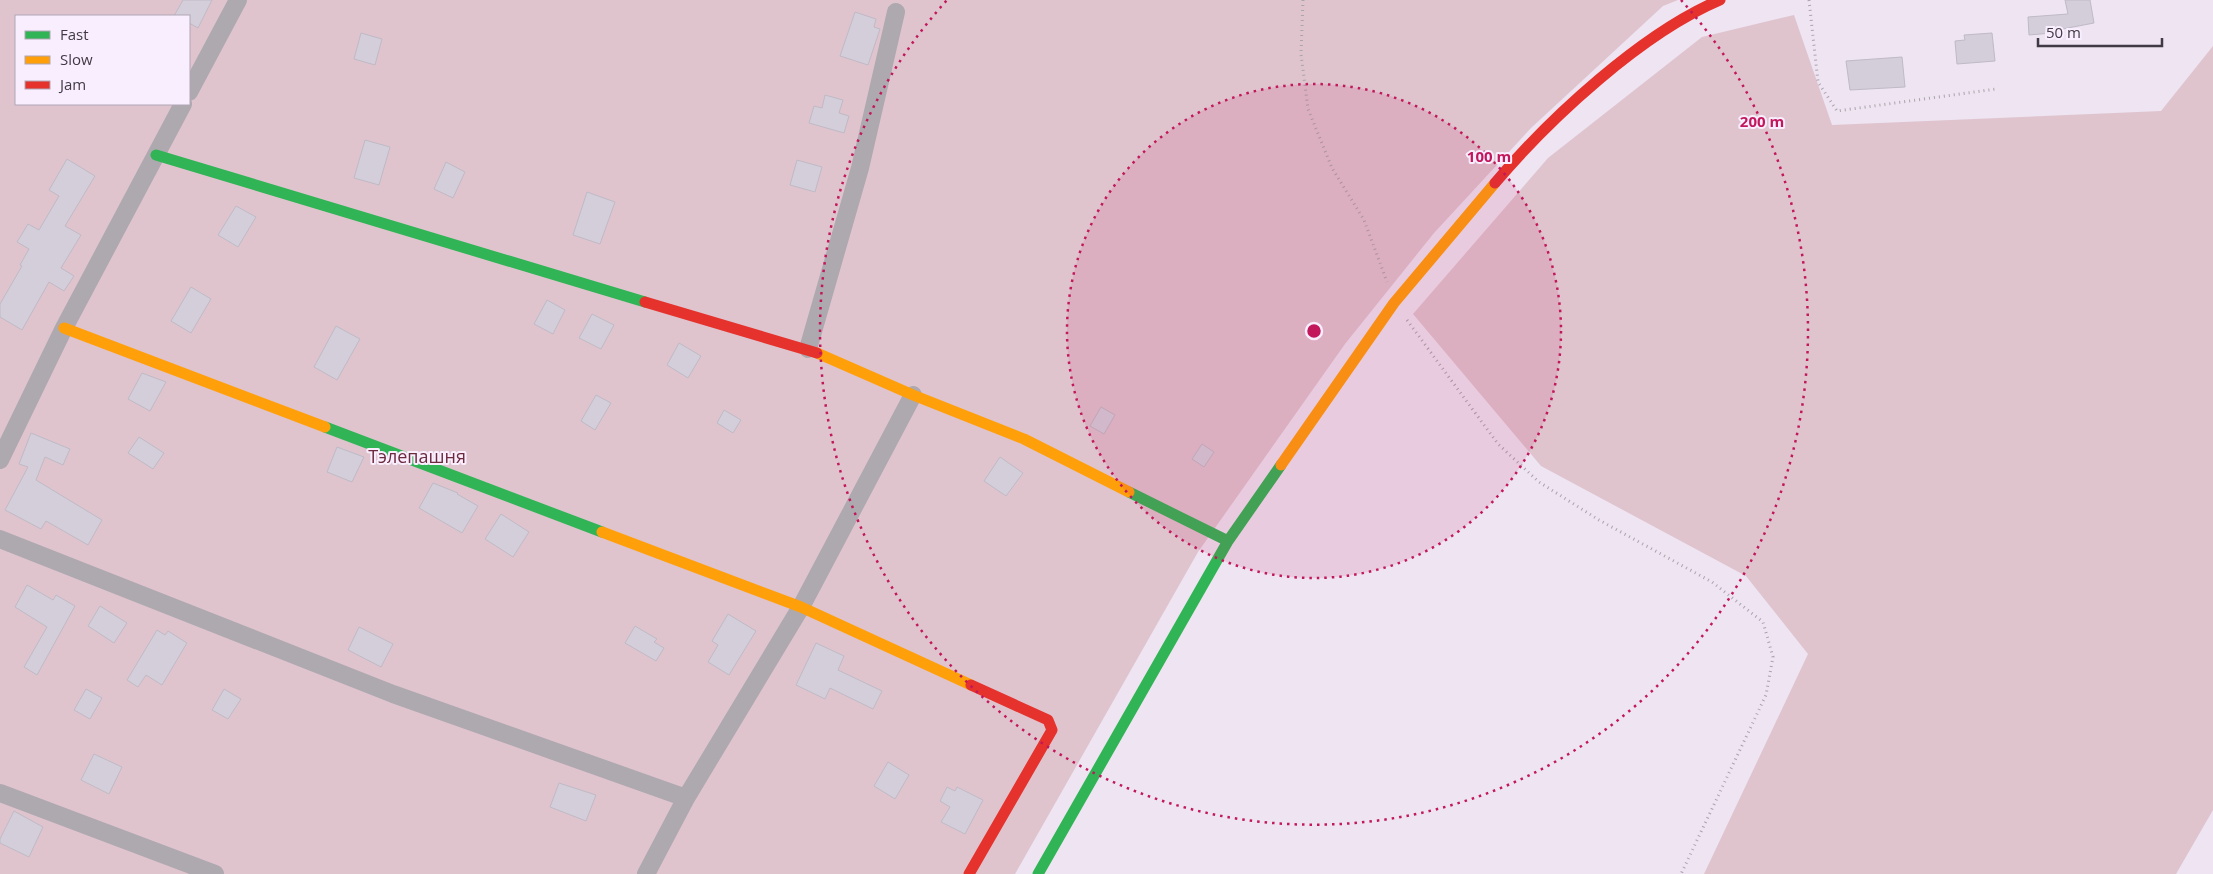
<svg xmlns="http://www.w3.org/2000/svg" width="2213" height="874" font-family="'Open Sans',sans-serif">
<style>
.green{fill:#dfc4ce;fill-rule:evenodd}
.building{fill:#d3ceda;stroke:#bfbac5}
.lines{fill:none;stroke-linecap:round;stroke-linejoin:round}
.path{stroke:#aaa4ab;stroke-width:3;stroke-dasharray:1 4;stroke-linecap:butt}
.street{stroke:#aea8af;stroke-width:18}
.fast{stroke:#30b455;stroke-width:11}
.slow{stroke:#ff9f0a;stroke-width:11}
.jam{stroke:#e5322d;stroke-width:11}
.ring{fill:none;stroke:#c2185b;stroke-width:2.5;stroke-dasharray:2.5 5}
.labels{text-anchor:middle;stroke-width:4;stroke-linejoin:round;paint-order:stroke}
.park-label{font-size:18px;fill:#6c2a3d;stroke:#f9eefe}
.centre{fill:#c2185b;stroke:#f9eefe;stroke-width:2.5}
.ring-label{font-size:15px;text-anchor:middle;font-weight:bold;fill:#c2185b;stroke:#f9eefe;stroke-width:4;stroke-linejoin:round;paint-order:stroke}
</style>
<rect width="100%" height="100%" fill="#eee4f2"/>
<path class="green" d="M0 0H1678L1663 6 1531 128 1434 233 1345 344 1198 552 1015 874H0ZM16 16H189V104H16Z
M1794 15 1832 125 2161 111 2213 46V810L2176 874H1704L1808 654 1746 576 1541 466 1413 314 1548 158 1702 37Z"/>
<path class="building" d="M183 0H212L198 28 189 23V16H174Z
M2065 0H2090L2094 23 2052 31V33L2029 35 2028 17 2068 14Z
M855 12 876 19 874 27 880 29 868 65 840 56Z
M361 33 382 39 375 65 354 59Z
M1992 33 1995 61 1957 64 1955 41 1965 40 1964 35Z
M1902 57 1905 87 1850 90 1846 61Z
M825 95 843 100 839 113 849 116 844 133 809 123 814 106 822 108Z
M365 140 390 147 379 185 354 178Z
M67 159 95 176 65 226 81 235 61 268 74 276 64 291 49 282 22 330 0 317V304L22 266 20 265 29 249 17 242 28 224 39 230 59 196 49 190Z
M797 160 822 167 815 192 790 185Z
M446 162 465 172 453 198 434 189Z
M587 192 615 202 600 244 573 235Z
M236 206 256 217 238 247 218 235Z
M191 287 211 299 191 333 171 321Z
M547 300 565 310 553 334 534 324Z
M592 314 614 325 601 349 579 338Z
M336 326 360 339 337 380 314 367Z
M679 343 701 356 688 378 667 365Z
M142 373 166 382 150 411 128 399Z
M596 395 611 403 595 430 581 421Z
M1101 407 1115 415 1104 434 1090 426Z
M724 410 741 420 733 433 717 423Z
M31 433 70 449 63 465 45 457 36 480 102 520 88 545 46 521 41 529 5 510 28 467 19 464Z
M139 437 164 453 153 469 128 453Z
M1202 444 1214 452 1204 467 1192 459Z
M337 447 364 457 352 482 327 472Z
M1000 457 1023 473 1006 496 984 481Z
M433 483 458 493 457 494 478 506 462 533 419 508Z
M501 514 529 532 513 557 485 539Z
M27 585 53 600 56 595 75 606 37 675 24 667 47 627 15 607Z
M100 606 127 623 114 643 88 626Z
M728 614 756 631 729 675 708 662 718 645 712 641Z
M635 626 657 639 654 642 664 648 656 661 625 643Z
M359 627 393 644 381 667 348 650Z
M157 630 165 635 168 631 187 643 162 685 146 675 138 687 127 680Z
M816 643 844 656 838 670 882 691 873 709 830 688 825 699 796 685Z
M86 689 102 698 90 719 74 710Z
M224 689 241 699 228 719 212 710Z
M94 754 122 767 109 794 81 780Z
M888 762 909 775 895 799 874 786Z
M559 783 596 795 586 821 550 807Z
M947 787 955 791 957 787 983 800 965 834 941 822 950 807 940 801Z
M14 811 43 827 29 857 0 843V839Z"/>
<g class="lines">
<path class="path" d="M1303 0 1301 54 1308 109 1332 168 1364 220 1387 282
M1809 0 1818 82 1837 111 1996 89
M1407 320 1498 444 1539 482 1599 520 1712 582 1763 622 1773 657 1766 695 1681 874"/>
<path class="street" d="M189 92 238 0
M808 349 860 168 896 12
M0 460 64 328 183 104
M0 539 393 694 686 798
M0 793 215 874
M646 874 686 798 801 607 913 395"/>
<path class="fast" d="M156 155 645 302
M325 427 602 532
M1129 492 1228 541
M1038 874 1228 541 1281 465"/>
<path class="slow" d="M64 328 325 427
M817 353 913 395 1024 439 1129 492
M1281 465 1394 303 1495 183
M602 532 801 607 971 685"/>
<path class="jam" d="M1495 183C1550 118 1642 33 1720 0
M645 302 817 353
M969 874 1052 730 1048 720 971 685"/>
</g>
<circle cx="1314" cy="331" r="247" fill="#c2185b" fill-opacity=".12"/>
<g class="ring">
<circle cx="1314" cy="331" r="247"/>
<path d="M1681 0A494 494 0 1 1 947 0"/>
</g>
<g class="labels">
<g class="park-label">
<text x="417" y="463">Тэлепашня</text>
</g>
</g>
<circle cx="1314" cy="331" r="8" class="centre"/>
<g class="ring-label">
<text x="1762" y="127">200 m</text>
<text x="1489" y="162">100 m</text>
</g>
<rect x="15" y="15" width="175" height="90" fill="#f9eefe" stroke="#afa6b4"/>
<rect x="25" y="31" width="25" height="8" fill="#30b455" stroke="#afa6b4"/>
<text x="60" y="40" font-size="15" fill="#413a44">Fast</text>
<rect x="25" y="56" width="25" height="8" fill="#ff9f0a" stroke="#afa6b4"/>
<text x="60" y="65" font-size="15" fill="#413a44">Slow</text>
<rect x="25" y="81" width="25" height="8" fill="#e5322d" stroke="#afa6b4"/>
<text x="60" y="90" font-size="15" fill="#413a44">Jam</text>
<path d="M2038 38v8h124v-8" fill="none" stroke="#413a44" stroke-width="2.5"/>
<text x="2046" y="38" font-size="15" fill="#413a44" stroke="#f9eefe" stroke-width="4" paint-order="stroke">50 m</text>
</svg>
